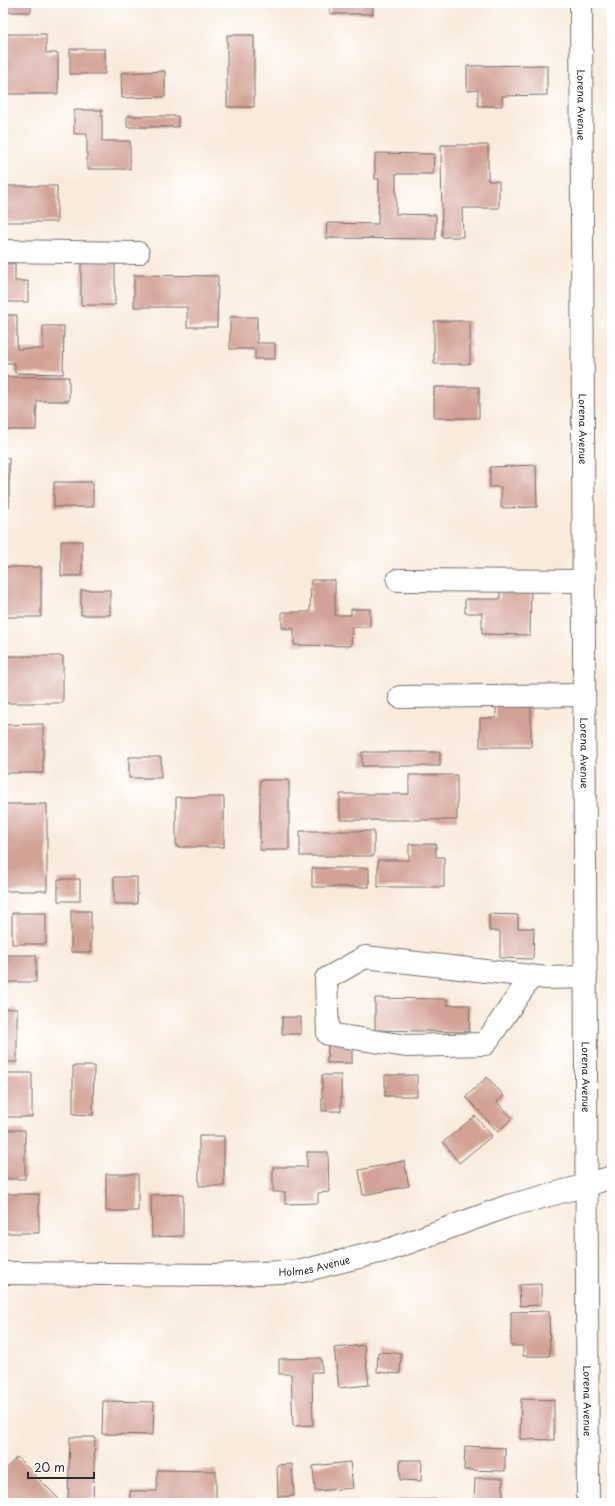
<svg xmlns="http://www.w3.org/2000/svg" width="615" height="1506" font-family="'Playpen Sans',sans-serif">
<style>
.building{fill:#d3a296}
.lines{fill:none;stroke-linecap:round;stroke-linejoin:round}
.minor-casing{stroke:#736e69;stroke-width:24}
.minor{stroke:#fff;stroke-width:22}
.labels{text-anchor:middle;stroke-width:3.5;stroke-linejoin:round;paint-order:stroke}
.street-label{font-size:10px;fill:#2b2b2b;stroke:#fff}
</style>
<rect width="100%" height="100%" fill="#fff"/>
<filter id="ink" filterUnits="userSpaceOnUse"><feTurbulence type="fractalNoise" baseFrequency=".025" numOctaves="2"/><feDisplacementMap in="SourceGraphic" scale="8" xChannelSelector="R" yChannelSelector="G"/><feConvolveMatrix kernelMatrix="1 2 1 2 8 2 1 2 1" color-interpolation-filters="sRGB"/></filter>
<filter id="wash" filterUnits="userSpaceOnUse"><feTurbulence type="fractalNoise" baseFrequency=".012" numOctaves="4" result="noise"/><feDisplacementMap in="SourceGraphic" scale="16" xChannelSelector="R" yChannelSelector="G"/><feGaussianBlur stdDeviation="0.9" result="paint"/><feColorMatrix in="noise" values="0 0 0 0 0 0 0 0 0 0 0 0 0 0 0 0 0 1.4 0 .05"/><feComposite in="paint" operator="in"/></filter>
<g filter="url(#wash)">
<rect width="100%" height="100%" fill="#f9ebdc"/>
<g id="blocks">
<path class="building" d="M3 3H31V12H3Z
M330 3H373V14H330Z
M3 34H46V53H58V94H3Z
M227 35H254V107H227Z
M70 49H105V74H70Z
M547 65V95L502 96V106H478V90L467 91V66Z
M165 71V97L122 98 121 73Z
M74 110H102V141H130V169H87V134H74Z
M127 116H178V127H127Z
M441 145H488V181H499V208H462L463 237H442Z
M375 153 434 154 433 174H396V214L436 215V239L326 238 327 223 378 224 379 179H375Z
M3 186H57V222H3Z
M81 254H115V305H81Z
M3 263H15V281H28V302H3Z
M134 275 218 276 217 327H187V307H134Z
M3 315H17V349H43V326H64L63 374 15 373V363H3Z
M230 317H257V343H275V359H255V349H230Z
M434 321H470V364H434Z
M6 377H69V401H37L36 430H3V402H6Z
M434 387H479V418H434Z
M3 458H9V507H3Z
M536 465 537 507 501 508V487H490V467Z
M54 482H93V507H54Z
M61 541H82V576H61Z
M3 567H41V617H3Z
M311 580H335V615H351V609H370V627H352L351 646 294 645V629L282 628V612H310Z
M500 586H531L530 635 482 634V613H465V599H500Z
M81 590H110V615H81Z
M3 656H63V703H3Z
M496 701H531V747H480V718H496Z
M43 724V773H3V725Z
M362 752H440V766H362Z
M129 757H161V778H129Z
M409 775H457V820H340V794H409Z
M260 780H289V850H260Z
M176 797H224V847H176Z
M3 804H47V891H3Z
M300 831H374V856H300Z
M409 844H436V857H444V887H378V860H409Z
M312 868H369V887H312Z
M114 877H137V904H114Z
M58 879H80V901H58Z
M71 911H91V952H71Z
M12 913H46V944H12Z
M489 914 518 915V928H534L533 959 500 958V931H489Z
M3 955H36V982H3Z
M375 998 447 999V1005H470L469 1032 375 1030Z
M3 1009H17V1062H3Z
M282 1017H301V1034H282Z
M328 1041 352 1042V1063H327Z
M73 1066H94L93 1115 73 1114Z
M3 1073H32V1117H3Z
M322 1075H341V1111H322Z
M385 1075H417V1096H385Z
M487 1077 504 1096 497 1102 512 1118 498 1132 466 1097Z
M475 1116 492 1136 459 1163 443 1142Z
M3 1130H25V1179H3Z
M199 1136H224V1186H199Z
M307 1152H328L329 1192 318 1193V1203L285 1204V1192H273V1167H307Z
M404 1161 409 1186 363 1195 359 1170Z
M106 1174H138V1211H106Z
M3 1194H39V1233H3Z
M183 1194V1236L152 1237 151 1195Z
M541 1284V1305L520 1306 519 1285Z
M549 1311 550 1356H523V1346H511V1312Z
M364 1345 369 1385 339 1388 334 1348Z
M378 1352 401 1353 400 1374 377 1372Z
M321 1358 322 1372H312L313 1425 293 1426 291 1374H279V1359Z
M521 1399 554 1400V1440L520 1439Z
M103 1401 154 1402 153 1435 102 1434Z
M70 1437H95L93 1499H68Z
M465 1446 505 1448V1471L464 1470Z
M17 1457 60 1500 58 1503H3V1472Z
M400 1460H422L421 1481 400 1480Z
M350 1462 353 1488 315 1491 313 1466Z
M292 1464 294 1496 278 1497 277 1465Z
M157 1470 216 1471V1503H130V1491H157Z
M475 1478H503V1501H474Z
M441 1499V1503H396V1500Z"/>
</g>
</g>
<g filter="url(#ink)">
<use href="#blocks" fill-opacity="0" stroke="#736e69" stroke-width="1"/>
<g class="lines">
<defs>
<g id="minor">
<path id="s1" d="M581 3 588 1503"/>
<path d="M3 251 138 253"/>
<path d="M398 580 583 581"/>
<path d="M400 697 584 695"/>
<path d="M531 977 485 1044 406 1046 328 1034 326 979 365 957 547 978 586 977"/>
<path id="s2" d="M3 1273 214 1275 302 1271 391 1249 508 1206 587 1185 612 1177"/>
</g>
</defs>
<use href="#minor" class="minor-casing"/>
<use href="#minor" class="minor"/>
</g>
</g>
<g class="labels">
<g class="street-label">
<text dy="4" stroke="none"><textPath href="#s1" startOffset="102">Lorena Avenue</textPath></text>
<text dy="4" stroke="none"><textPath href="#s1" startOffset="426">Lorena Avenue</textPath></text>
<text dy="4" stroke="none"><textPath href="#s1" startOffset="750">Lorena Avenue</textPath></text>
<text dy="4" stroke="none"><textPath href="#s1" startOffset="1074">Lorena Avenue</textPath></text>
<text dy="4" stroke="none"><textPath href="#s2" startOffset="312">Holmes Avenue</textPath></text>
<text dy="4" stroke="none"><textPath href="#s1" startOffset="1398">Lorena Avenue</textPath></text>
</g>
</g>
<rect width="615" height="1506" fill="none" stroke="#fff" stroke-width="16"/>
<path d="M28 1472v6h66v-6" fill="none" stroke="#2b2b2b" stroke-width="2"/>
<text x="34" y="1472" font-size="12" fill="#2b2b2b" stroke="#ffffff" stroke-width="3" paint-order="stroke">20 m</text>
</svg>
